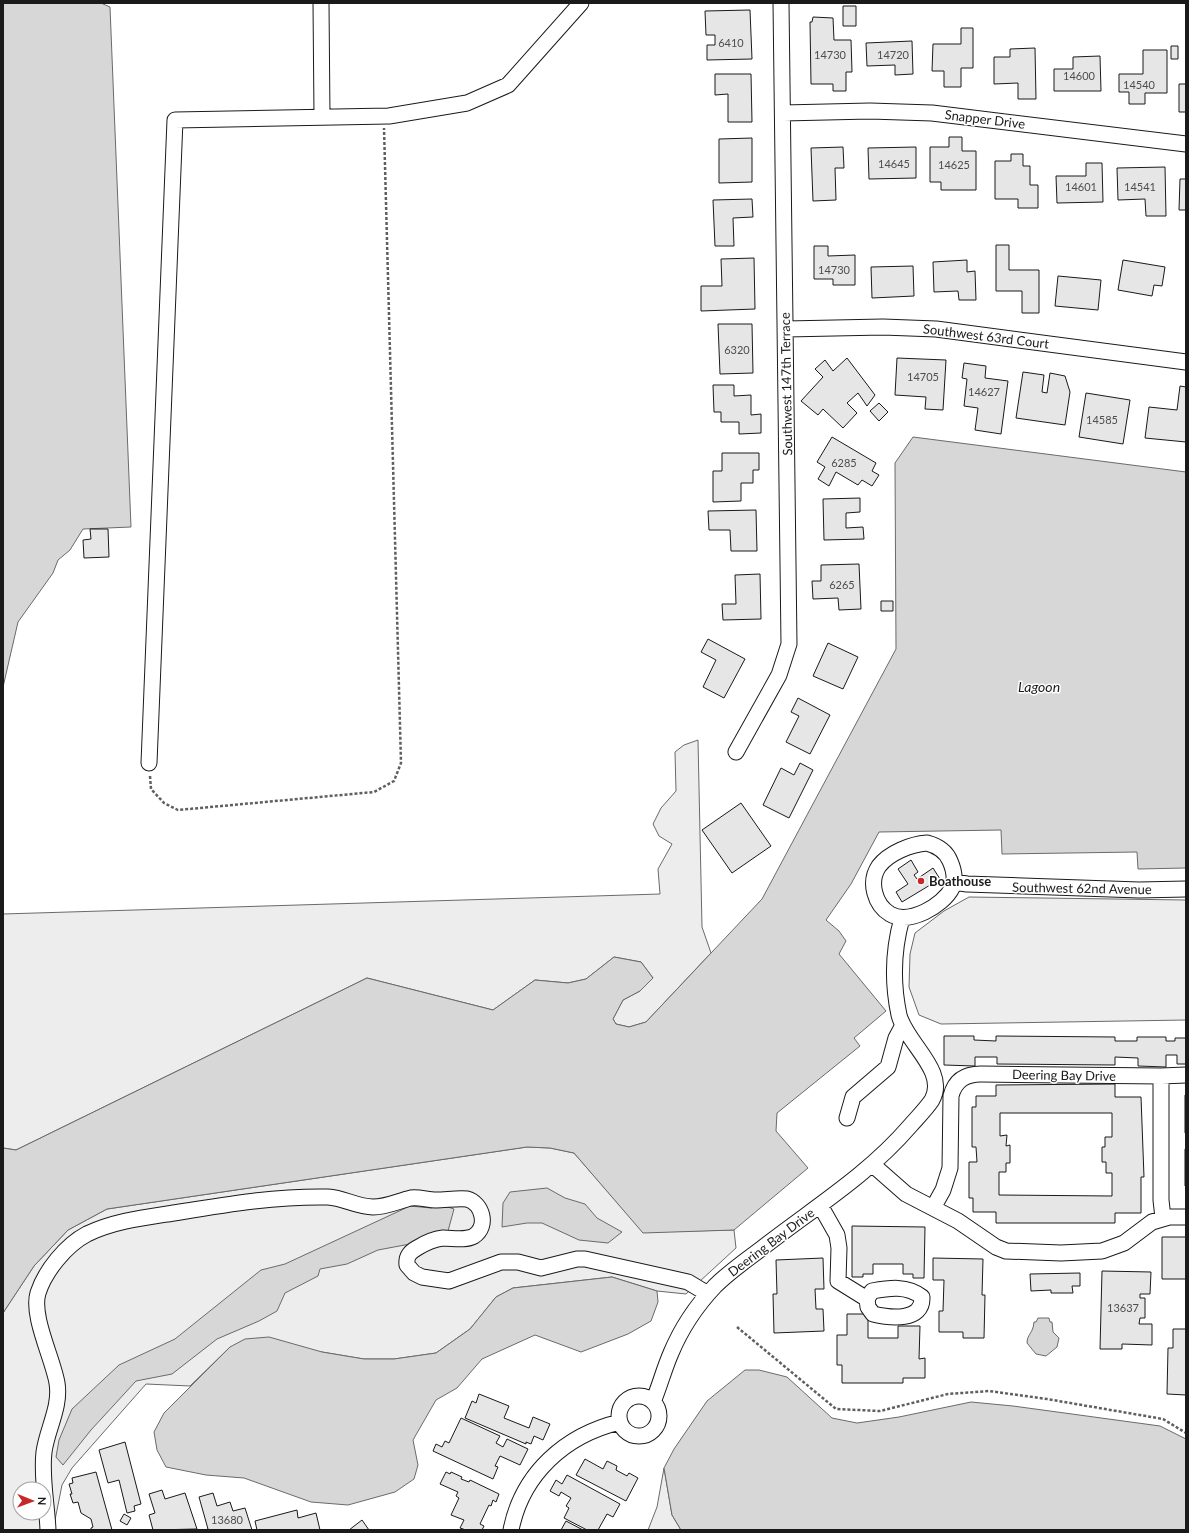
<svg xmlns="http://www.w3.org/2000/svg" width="1189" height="1533" font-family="Lato,sans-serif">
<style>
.green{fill:#ededed;stroke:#6a6a6a;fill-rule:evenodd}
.water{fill:#d7d7d7;stroke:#6a6a6a}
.building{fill:#e6e6e6;stroke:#1a1a1a;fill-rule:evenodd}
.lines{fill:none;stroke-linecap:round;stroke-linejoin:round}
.minor-casing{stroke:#1a1a1a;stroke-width:17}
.path{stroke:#5f5f5f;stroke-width:2.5;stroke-dasharray:3 2;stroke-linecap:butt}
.minor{stroke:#fff;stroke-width:15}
.poi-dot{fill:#c62828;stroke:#fff;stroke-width:1.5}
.labels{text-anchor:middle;stroke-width:3;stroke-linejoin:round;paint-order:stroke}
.number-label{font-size:11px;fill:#4d4d4d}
.street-label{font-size:13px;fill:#1a1a1a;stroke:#fff}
.poi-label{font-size:13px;font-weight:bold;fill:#1a1a1a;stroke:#fff;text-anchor:start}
.water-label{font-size:14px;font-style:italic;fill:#1a1a1a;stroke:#fff}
</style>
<rect width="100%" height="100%" fill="#fff"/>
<path class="green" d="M698 740 702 927 711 953 646 1022 629 1027 616 1024 613 1019 623 1000 640 991 653 978 641 962 614 957 586 979 568 983 535 980 493 1010 367 978 16 1150 3 1148V914L660 894 658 869 672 844 659 836 653 824 661 808 676 791 675 752 684 745Z
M969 897 1186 900V1020L941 1024 919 1015 909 987 910 954 915 933 944 911Z
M527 1147 550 1148 574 1153 643 1232 734 1230 736 1248 686 1294 657 1291 612 1277 513 1288 496 1297 470 1329 436 1353 394 1359H364L322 1352 230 1347 190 1386 146 1384 72 1468 62 1485 53 1530H3V1313L34 1266 68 1230 107 1209ZM20 1489H44V1513H20Z
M664 1468 672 1515 681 1530H648L657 1507Z"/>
<path class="water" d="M3 3H101L110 7 131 527 83 529 70 550 58 560 53 573 18 622 3 687Z
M913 437 1186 472V868L1138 869 1137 852 1002 854 1001 830 879 832 851 884 826 920 839 931 846 941 839 954 886 1011 854 1038 860 1046 777 1113 776 1131 808 1168 734 1230 643 1233 574 1153 550 1148 527 1147 107 1209 68 1230 34 1266 3 1313V1148L16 1150 367 978 493 1010 535 980 568 983 586 979 614 957 641 962 653 978 640 991 623 1000 613 1019 616 1024 629 1027 646 1022 762 899 896 649 895 463Z
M547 1188 565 1198 585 1204 597 1218 622 1232 608 1243 579 1240 542 1223H527L502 1227 503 1203 510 1192Z
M442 1205 454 1209 448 1231 410 1244 378 1250 347 1264 320 1269 318 1276 285 1293 277 1311 259 1321 217 1339 172 1374 136 1381 91 1430 63 1465 56 1457 59 1440 72 1409 119 1365 175 1339 261 1270 285 1264 410 1206 431 1208Z
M612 1277 657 1291 658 1302 651 1321 628 1334 581 1352 535 1335 482 1359 457 1388 436 1400 413 1440 418 1465 414 1479 395 1492 348 1505 311 1502 244 1478 206 1475 166 1467 157 1450 154 1432 164 1413 230 1347 245 1339 269 1337 322 1352 364 1359H394L436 1353 470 1329 496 1297 513 1288Z
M1038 1318H1049L1050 1322H1052L1053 1332 1059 1338 1057 1347 1046 1356 1036 1354 1027 1343C1027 1334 1033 1334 1034 1322H1036Z
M745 1370H759L787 1377 832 1418 857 1423 899 1417 971 1402 1013 1406 1160 1426 1186 1439V1530H681L672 1515 664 1468 674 1449 707 1401Z"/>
<path class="building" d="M843 6H856V26H843Z
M750 10 752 59 707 60V45H715V35H706L705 11Z
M813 17 833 18 834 40H851L852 72H846V91H833V84H811L810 22H812Z
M961 28H973V68H961V87H944V71H932L933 44H961Z
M912 41 913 74 895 75V65L867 66 866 43Z
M1171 46H1178V59H1171Z
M1035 48 1036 99H1018V83L994 84V57H1010V49Z
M1143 50H1167V93H1145V104H1129V92H1119V74H1143Z
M1100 56 1101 91H1054V69H1073V57Z
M715 74H751L752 122H728V94L715 95Z
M1179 84H1186V112H1179Z
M949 137H962V151H976V190H941V182H930V147H949Z
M752 138V182L719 183V139Z
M843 147 844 168H835L836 200 813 201 811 148Z
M916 147V178L869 179 868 148Z
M1011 154H1023V166H1030V185H1038V208H1018V199H995V161H1011Z
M1086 163H1102L1103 202 1057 203 1056 176H1086Z
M1165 167 1166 216H1146L1145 199 1118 200 1117 168Z
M1180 179H1186V210H1179Z
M752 199 753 217 733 218 734 246H715L713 200Z
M996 245H1009V270H1039V313H1022V291H996Z
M814 246H828V256L855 255V285H833V279H814Z
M754 258 755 309 701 311V286H722L721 259Z
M967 260V272L975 271 976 300H959L958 291 934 292 933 262Z
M1123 260 1165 267 1162 286 1154 285 1152 296 1118 290Z
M913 266 914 296 872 298 871 267Z
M1058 276 1101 280 1098 310 1055 306Z
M718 324H752L753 373 720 374Z
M847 358 875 395 867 406 858 393 847 403 857 413 843 428 823 409 818 415 801 401 823 377 815 369 825 360 833 371Z
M897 358 946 360 943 410 925 409 926 397 895 395Z
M964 363 986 366 985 378 1008 381 1001 434 975 430 978 408 964 406 967 379 962 378Z
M1023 372 1044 375 1042 392 1047 393 1050 373 1065 376 1070 392 1065 425 1016 418Z
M713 385H734V396L751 395V415L761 414V433L739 434V422H721V412H714Z
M1180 386 1186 387V442L1145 438 1149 407 1177 410Z
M1086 393 1130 400 1123 444 1079 437Z
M879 403 888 412 879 421 870 411Z
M832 437 876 463 872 471 879 475 872 486 862 480 858 485 836 472 829 486 818 479 825 467 817 462Z
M722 453H759V470H753V483H741V501L713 502V471H722Z
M860 498V512L846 513V528L863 527 864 539 824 540 823 499Z
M756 510 757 551H731L730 530H709L708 511Z
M90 529H108L109 557 84 558 83 540 91 539Z
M859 564 861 609 839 610 838 598 813 599 812 581H821V565Z
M760 574 761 619 723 620 722 604H736L735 575Z
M881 601H893V611H881Z
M708 639 745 659 724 698 703 687 716 660 701 652Z
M828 643 858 657 843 689 813 676Z
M798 698 830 715 810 754 786 742 799 716 791 712Z
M800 763 813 770 789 818 763 805 781 768 794 775Z
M741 803 771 846 732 873 702 830Z
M911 860 918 872 914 875 917 879 933 868 940 879 902 902 896 892 908 884 898 869Z
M944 1036H974V1040L996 1041V1036L1115 1037V1041H1137V1037H1166V1041H1175V1038H1186V1064H1177V1055H1166V1067L1138 1066V1058L1115 1057V1065L997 1064V1057H975V1066L944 1065Z
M1115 1084V1097H1141L1144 1177H1141V1213H1115V1223H996V1212H973V1198H969V1162H977L976 1147H972V1107H976V1096H996V1085ZM1000 1113H1112V1137H1105V1147H1102V1162H1106V1173H1112V1196L999 1195V1172H1006V1163H1010V1145L1006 1146 1007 1135 1000 1136Z
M1185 1095H1186V1133H1185Z
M1185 1149H1186V1186H1185Z
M852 1226 925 1227 924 1278H913V1274H903V1264H873V1274H863V1277H852Z
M1162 1237H1186V1279H1162Z
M823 1258 824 1289H815L816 1309H823L824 1331 774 1333 773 1294H777L776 1260Z
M933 1258 983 1259 982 1295H985L984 1338H963V1332H939V1311H943L944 1280H933Z
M1102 1271 1151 1272 1150 1294H1140V1298H1145V1318H1140L1139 1324H1152V1345L1122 1344V1349H1100Z
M1080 1273V1286H1072L1073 1293H1051V1290L1031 1291 1030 1274Z
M847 1314H868V1338H898V1326H920L919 1359 925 1358V1378H903V1383H842V1365H837V1335H847Z
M1173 1329H1186V1395L1167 1394 1168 1348H1173Z
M479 1394 509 1406 504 1418 529 1428 533 1417 550 1424 543 1440 534 1436 531 1444 526 1442V1444L465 1418 472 1401 476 1403Z
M461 1418 500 1436 496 1443 503 1447 507 1439 528 1449 520 1465 500 1456 495 1466 498 1467 493 1479 433 1451 436 1444 442 1447 445 1441 449 1443Z
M125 1442 141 1504 134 1506 135 1511 127 1513 119 1480 108 1483 99 1450Z
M585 1459 603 1469 607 1461 617 1466 616 1470 627 1476 629 1473 638 1478 626 1501 576 1475Z
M96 1472 112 1530H91V1528L93 1527 91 1519 81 1513 78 1502 73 1503 70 1494H72L69 1484 73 1483 72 1478Z
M446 1472 450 1474 451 1472 462 1477 461 1479 469 1482 470 1480 499 1494 496 1502 493 1500 491 1506 489 1505 480 1524 484 1526 482 1530H466L460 1528 464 1520 451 1515 459 1498 456 1496 458 1492 440 1484Z
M567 1475 620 1504 613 1517 607 1514 598 1530H587L564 1518 569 1508 566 1506 571 1498 561 1492 559 1496 550 1491 556 1480 562 1484Z
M162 1490 165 1499 185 1493 197 1529 153 1530 149 1515 155 1513 149 1494Z
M213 1493 217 1506 230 1502 233 1511 245 1508 252 1530H205L208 1529 199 1497Z
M297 1510 298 1518 316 1513 320 1530H257L255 1521Z
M124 1514 131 1518 127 1525 120 1521Z
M362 1520 369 1530H349Z
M566 1521 583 1530H561Z"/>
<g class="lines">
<defs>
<path id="minor" d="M321 3 322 117
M783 113 870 111 932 113 1186 144
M786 329 883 327 936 329 1186 362
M736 752 779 675 789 644 781 3
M149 763 175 120 389 116 467 103 508 85 581 3
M927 843C938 846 946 851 950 861 954 870 956 879 952 888 943 906 909 925 890 914 875 905 868 882 879 866 889 853 911 844 927 843Z
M953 882 967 884 1139 890 1186 889
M1161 1076 1186 1075
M847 1118 853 1097 888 1067 896 1038 903 1025
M873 1165 906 1194 958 1221 996 1247 1006 1251 1061 1253 1102 1251 1124 1243 1152 1222 1169 1217H1186
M820 1205 837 1235 839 1248 838 1281 867 1299 868 1307 873 1314C890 1318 923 1322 922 1297 907 1285 889 1288 872 1291L867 1299
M933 1208 943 1190 950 1168 951 1096C955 1080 966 1074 981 1074L1161 1076V1200L1163 1218
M619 1416a20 20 0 1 1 40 0a20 20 0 1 1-40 0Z
M653 1402C660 1385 664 1369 671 1353 681 1329 698 1304 715 1286 729 1272 745 1261 761 1249 812 1209 867 1176 910 1126 917 1118 926 1109 932 1100 948 1071 906 1043 899 1015 892 982 893 950 902 918
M48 1530C47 1505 41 1477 44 1452 47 1429 61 1407 57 1383 53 1359 31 1316 38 1293 45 1271 66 1245 87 1234 116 1220 149 1217 180 1212 229 1204 278 1196 328 1197 344 1198 357 1207 373 1207 387 1207 398 1201 411 1198 419 1197 428 1200 436 1200 446 1200 457 1198 467 1199 482 1203 489 1226 474 1236 465 1241 453 1238 443 1238 434 1239 425 1243 417 1248 410 1252 406 1256 407 1265L414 1273 422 1277 449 1281 501 1262H518L541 1268 577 1259H585L688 1282 708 1294
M511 1530C522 1474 565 1435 620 1422"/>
</defs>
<use href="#minor" class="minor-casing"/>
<path class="path" d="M150 776 151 789 164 803 178 810 374 792 394 781 401 763 384 128
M737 1327 836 1409 880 1411 948 1394 989 1391 1047 1399 1163 1419 1186 1433"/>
<use href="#minor" class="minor"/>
</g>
<circle class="poi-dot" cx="921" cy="881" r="4"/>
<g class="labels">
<g class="number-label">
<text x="731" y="47">6410</text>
<text x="830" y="59">14730</text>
<text x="893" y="59">14720</text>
<text x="1079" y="80">14600</text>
<text x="1139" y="89">14540</text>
<text x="894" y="168">14645</text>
<text x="954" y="169">14625</text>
<text x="1081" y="191">14601</text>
<text x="1140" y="191">14541</text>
<text x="834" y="274">14730</text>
<text x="737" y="354">6320</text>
<text x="923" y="381">14705</text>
<text x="984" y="396">14627</text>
<text x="1102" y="424">14585</text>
<text x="844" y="467">6285</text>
<text x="842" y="589">6265</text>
<text x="1123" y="1312">13637</text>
<text x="227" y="1524">13680</text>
</g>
<g class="street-label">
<text transform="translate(985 119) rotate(7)" y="5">Snapper Drive</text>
<text transform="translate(986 336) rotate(7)" y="5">Southwest 63rd Court</text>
<text transform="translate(786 384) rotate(-91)" y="5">Southwest 147th Terrace</text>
<text transform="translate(1082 888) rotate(1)" y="5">Southwest 62nd Avenue</text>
<text transform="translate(1064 1075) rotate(1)" y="5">Deering Bay Drive</text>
<text transform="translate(771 1242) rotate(-37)" y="5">Deering Bay Drive</text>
</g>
<g class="poi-label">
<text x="929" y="886">Boathouse</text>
</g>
<g class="water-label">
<text x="1039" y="692">Lagoon</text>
</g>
</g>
<rect width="1189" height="1533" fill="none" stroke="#1a1a1a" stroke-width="8"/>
<g transform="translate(32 1501) rotate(91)"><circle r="19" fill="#ffffff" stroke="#a3a3a3"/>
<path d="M0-3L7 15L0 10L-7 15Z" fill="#c62828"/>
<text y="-6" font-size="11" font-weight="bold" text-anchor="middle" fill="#1a1a1a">N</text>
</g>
</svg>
